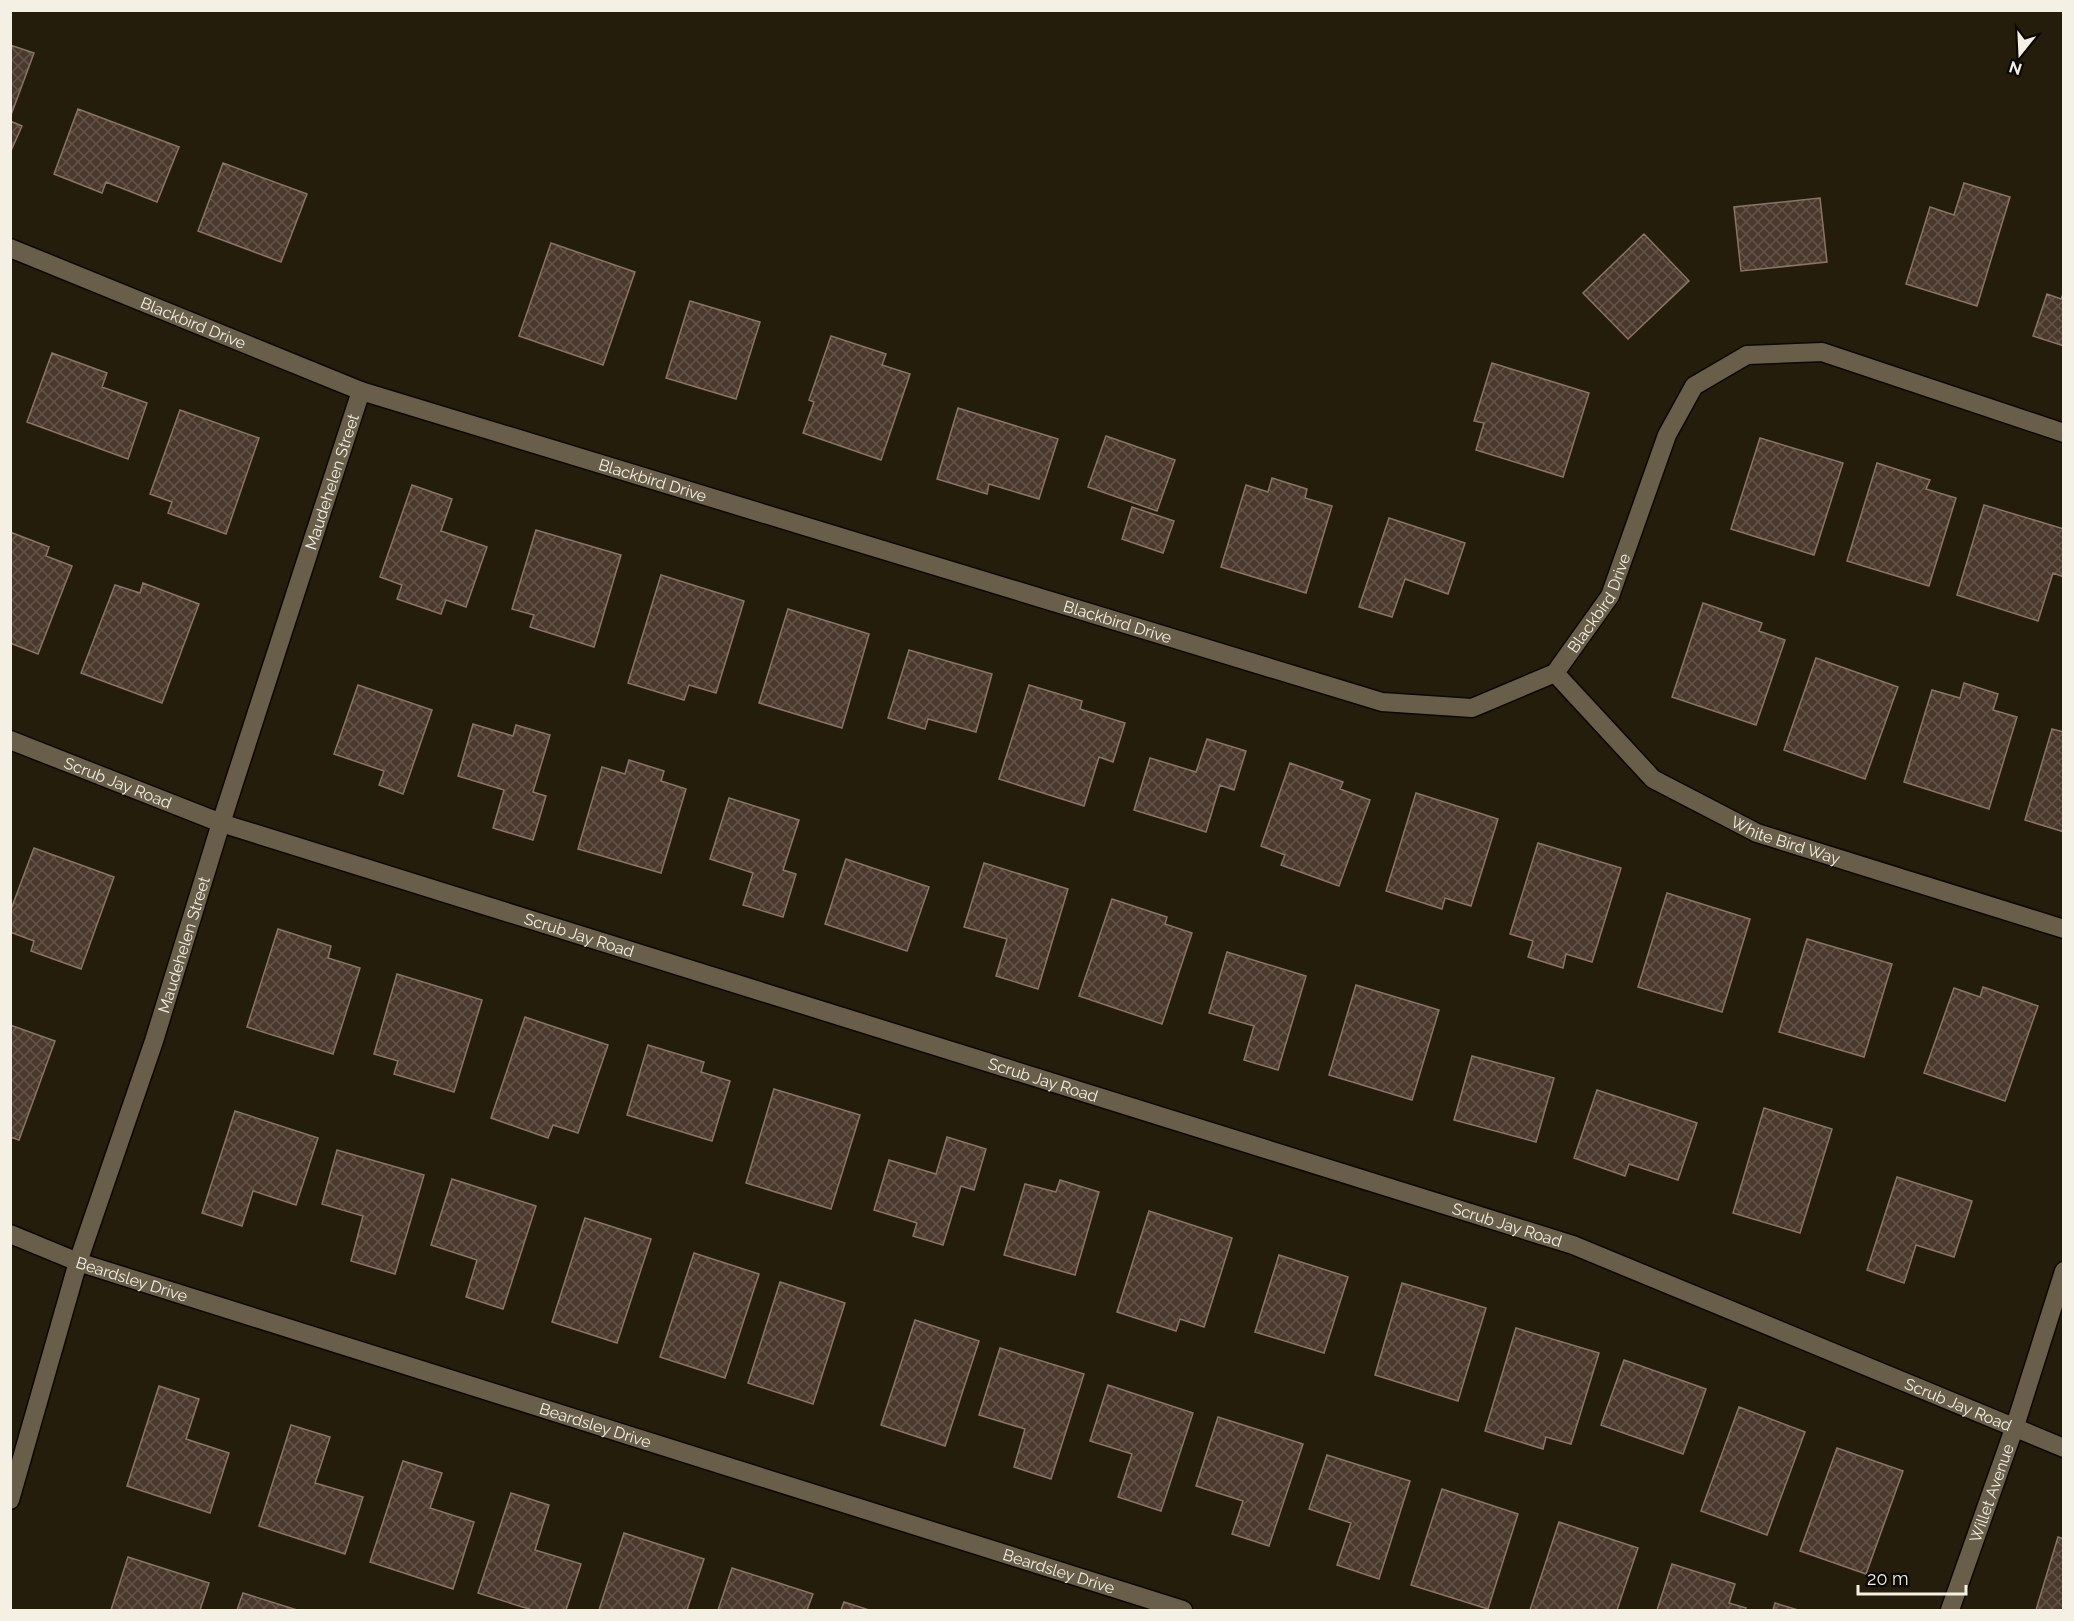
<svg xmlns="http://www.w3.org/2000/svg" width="2074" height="1621" font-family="Raleway,sans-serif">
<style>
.building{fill:url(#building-cross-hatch);stroke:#897567;stroke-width:1.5}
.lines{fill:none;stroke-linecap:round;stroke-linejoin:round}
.street-casing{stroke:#0e0700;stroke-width:21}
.street{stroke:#685e4a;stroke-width:18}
.labels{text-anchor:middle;stroke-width:5;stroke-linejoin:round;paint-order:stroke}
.street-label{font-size:16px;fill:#f5f0e4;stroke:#0b0803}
</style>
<defs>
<pattern id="building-cross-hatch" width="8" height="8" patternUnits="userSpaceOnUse" patternTransform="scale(1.5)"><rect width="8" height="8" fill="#49382b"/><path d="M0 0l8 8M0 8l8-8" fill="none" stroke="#64554a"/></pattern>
</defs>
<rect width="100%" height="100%" fill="#251d0b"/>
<path class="building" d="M10 45 34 53 11 115H10Z
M78 109 179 147 157 202 106 182 102 193 54 174Z
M10 121 22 126 10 153Z
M223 163 307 194 281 262 198 231Z
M1964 183 2010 197 1977 306 1906 284 1930 207 1954 215Z
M1820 198 1827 262 1741 271 1734 207Z
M1644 234 1689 281 1628 339 1583 293Z
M551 243 635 272 603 365 519 336Z
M2064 292V346L2033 336 2047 294 2061 299Z
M690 301 760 322 736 399 666 378Z
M831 336 886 354 882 365 910 374 881 460 803 433 814 402 809 400Z
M52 353 107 373 102 387 147 403 128 459 27 422Z
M1492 363 1589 393 1563 477 1476 450 1484 423 1474 421Z
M958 408 1058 439 1039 499 989 484 987 494 937 479Z
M180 410 259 438 226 534 168 513 172 502 150 494Z
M1106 436 1175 460 1157 511 1088 487Z
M1760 438 1843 463 1814 555 1731 529Z
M1877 463 1930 480 1926 489 1956 498 1929 586 1847 561Z
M1272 478 1307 489 1305 498 1332 506 1306 593 1221 567 1246 485 1268 492Z
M412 485 452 499 441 531 487 547 466 607 446 600 441 614 397 599 402 585 380 577Z
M1984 505 2064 529V577L2053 573 2038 621 1957 595Z
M1132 507 1174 521 1163 553 1122 539Z
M1389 518 1465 543 1448 594 1405 579 1392 617 1359 607Z
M536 530 621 555 594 647 530 627 534 615 512 609Z
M10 532 49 547 46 556 72 566 38 654 10 643Z
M661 575 744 601 716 693 689 685 684 700 628 683Z
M143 583 199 604 162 703 81 673 115 585 140 593Z
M1703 603 1762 623 1759 631 1785 640 1756 725 1672 697Z
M788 609 869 634 842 728 759 703Z
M909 650 992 674 976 732 928 719 925 729 888 718Z
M1816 658 1898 687 1865 779 1784 750Z
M1964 683 1998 694 1993 710 2017 717 1989 809 1904 782 1932 690 1960 698Z
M358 685 432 710 403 794 379 785 384 771 334 754Z
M1029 685 1082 701 1080 709 1125 723 1113 762 1099 757 1084 806 999 779Z
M473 724 513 736 516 725 550 735 533 792 546 796 533 840 493 828 504 790 458 776Z
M2052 729 2064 732V832L2025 820Z
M1207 739 1246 751 1234 790 1220 785 1206 832 1134 810 1150 758 1196 772Z
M629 760 664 771 661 781 686 789 661 873 578 849 602 767 625 774Z
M1290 763 1343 782 1340 789 1370 800 1339 886 1281 865 1285 855 1261 846Z
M1416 793 1498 819 1471 906 1445 898 1442 909 1386 891Z
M729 798 799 820 783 870 796 874 783 917 743 905 753 873 710 859Z
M1538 843 1621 868 1592 962 1566 954 1563 968 1528 957 1533 941 1510 934Z
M34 848 114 877 81 969 31 951 34 941 10 932V912Z
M846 859 929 887 907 951 825 924Z
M984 863 1068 889 1038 989 996 976 1007 939 964 927Z
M1667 893 1750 919 1722 1012 1638 987Z
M1112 899 1167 917 1165 924 1192 933 1162 1024 1079 996Z
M278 929 331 946 328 958 360 968 333 1054 247 1027Z
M1807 939 1892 964 1864 1057 1779 1032Z
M1227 952 1306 976 1278 1070 1244 1060 1254 1026 1209 1013Z
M397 974 482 1000 454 1092 394 1074 398 1061 374 1054Z
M1356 985 1439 1010 1412 1100 1329 1075Z
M1983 987 2038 1006 2005 1101 1924 1073 1954 988 1980 997Z
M525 1017 608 1045 578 1133 553 1125 548 1138 491 1118Z
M10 1025 55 1041 19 1140 10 1137Z
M648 1045 704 1062 701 1072 730 1081 712 1141 627 1115Z
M1472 1056 1554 1078 1536 1142 1454 1120Z
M774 1089 860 1115 831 1209 746 1183Z
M1597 1090 1697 1123 1678 1180 1629 1164 1625 1176 1574 1158Z
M1764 1108 1832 1129 1800 1233 1733 1213Z
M235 1111 318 1138 296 1205 253 1191 242 1226 202 1213Z
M947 1137 986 1149 974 1190 961 1186 943 1245 913 1236 917 1223 874 1210 889 1160 936 1174Z
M337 1150 424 1175 395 1274 351 1261 363 1216 322 1204Z
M1897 1177 1972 1201 1954 1257 1916 1245 1904 1283 1867 1270Z
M452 1179 536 1206 503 1309 466 1297 477 1260 431 1245Z
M1060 1180 1099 1192 1075 1275 1004 1255 1025 1184 1056 1192Z
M1149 1211 1232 1238 1204 1327 1180 1319 1176 1331 1117 1312Z
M585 1218 651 1239 617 1343 552 1322Z
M694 1253 759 1274 725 1378 660 1357Z
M1279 1255 1348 1277 1324 1353 1255 1332Z
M780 1282 845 1303 813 1404 748 1383Z
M1402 1283 1486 1308 1458 1401 1375 1375Z
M915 1320 979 1341 945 1446 881 1425Z
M1516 1328 1599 1353 1571 1444 1546 1437 1543 1449 1485 1431Z
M1000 1348 1084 1374 1051 1479 1014 1467 1025 1429 979 1415Z
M1624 1360 1706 1389 1683 1454 1601 1425Z
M1108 1385 1193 1413 1161 1511 1118 1497 1132 1454 1090 1441Z
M159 1386 199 1399 186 1439 229 1453 210 1513 127 1486Z
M1739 1407 1805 1432 1767 1535 1701 1511Z
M1218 1417 1303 1444 1269 1546 1232 1534 1243 1501 1196 1486Z
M291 1425 330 1437 315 1483 363 1497 345 1554 259 1526Z
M1837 1448 1903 1471 1866 1574 1800 1551Z
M1327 1455 1410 1481 1379 1579 1337 1565 1351 1523 1309 1509Z
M403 1461 442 1473 430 1508 474 1522 453 1589 370 1562Z
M1442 1489 1518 1514 1488 1609 1411 1585Z
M511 1493 549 1505 535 1550 581 1564 566 1610H532L478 1593Z
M1559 1522 1638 1548 1617 1610H1530Z
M624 1533 704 1559 687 1610H599Z
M2058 1537 2064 1539V1610H2036Z
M128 1557 209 1583 200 1610H111Z
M1672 1564 1735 1584 1729 1603 1746 1608 1745 1610H1657Z
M732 1568 813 1594 807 1610H718Z
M243 1593 297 1610H237Z
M844 1602 869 1610H841Z
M1775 1603 1798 1610H1773Z"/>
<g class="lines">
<defs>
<g id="street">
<path id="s1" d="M10 248 361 391 1382 702 1472 708 1555 673 1610 596 1667 435 1694 386 1747 355 1822 352 2064 433"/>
<path id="s2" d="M1555 673 1653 779 1757 833 2064 929"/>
<path id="s3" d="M10 740 221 823 1573 1245 2064 1448"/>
<path id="s4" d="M10 1234 78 1262 1183 1610"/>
<path id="s5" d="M10 1500 78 1262 154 1041 221 823 361 391"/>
<path id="s6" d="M1950 1610 2015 1426 2064 1271"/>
</g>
</defs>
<use href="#street" class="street-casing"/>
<use href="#street" class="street"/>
</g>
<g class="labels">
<g class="street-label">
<text dy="6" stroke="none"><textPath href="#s1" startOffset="198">Blackbird Drive</textPath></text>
<text dy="6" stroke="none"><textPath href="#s1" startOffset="684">Blackbird Drive</textPath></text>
<text dy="6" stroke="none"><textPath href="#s5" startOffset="1068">Maudehelen Street</textPath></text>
<text dy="6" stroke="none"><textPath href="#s1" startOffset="1710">Blackbird Drive</textPath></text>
<text dy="6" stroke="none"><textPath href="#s1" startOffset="1170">Blackbird Drive</textPath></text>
<text dy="6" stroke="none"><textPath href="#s3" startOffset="116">Scrub Jay Road</textPath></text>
<text dy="6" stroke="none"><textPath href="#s2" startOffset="291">White Bird Way</textPath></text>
<text dy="6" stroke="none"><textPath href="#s3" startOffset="602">Scrub Jay Road</textPath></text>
<text dy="6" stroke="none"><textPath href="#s5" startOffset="582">Maudehelen Street</textPath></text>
<text dy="6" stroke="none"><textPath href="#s3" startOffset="1088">Scrub Jay Road</textPath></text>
<text dy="6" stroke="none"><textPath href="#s3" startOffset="1574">Scrub Jay Road</textPath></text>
<text dy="6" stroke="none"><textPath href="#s4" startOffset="130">Beardsley Drive</textPath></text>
<text dy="6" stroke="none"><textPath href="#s3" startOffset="2060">Scrub Jay Road</textPath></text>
<text dy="6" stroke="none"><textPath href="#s4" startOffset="616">Beardsley Drive</textPath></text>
<text dy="6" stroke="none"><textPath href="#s6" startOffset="124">Willet Avenue</textPath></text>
<text dy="6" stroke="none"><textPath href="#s4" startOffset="1102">Beardsley Drive</textPath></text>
</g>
</g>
<rect width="2074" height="1621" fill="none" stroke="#f5f0e4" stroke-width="24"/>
<g transform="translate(2020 54) rotate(198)" stroke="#0b0803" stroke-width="4.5" paint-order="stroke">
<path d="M0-4.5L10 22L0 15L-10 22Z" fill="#f5f0e4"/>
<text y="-9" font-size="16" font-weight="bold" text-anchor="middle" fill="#f5f0e4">N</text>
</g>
<path d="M1858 1585v9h108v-9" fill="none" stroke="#f5f0e4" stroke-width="3"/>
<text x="1867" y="1585" font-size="18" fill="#f5f0e4" stroke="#0b0803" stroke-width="4.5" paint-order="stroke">20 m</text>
</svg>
